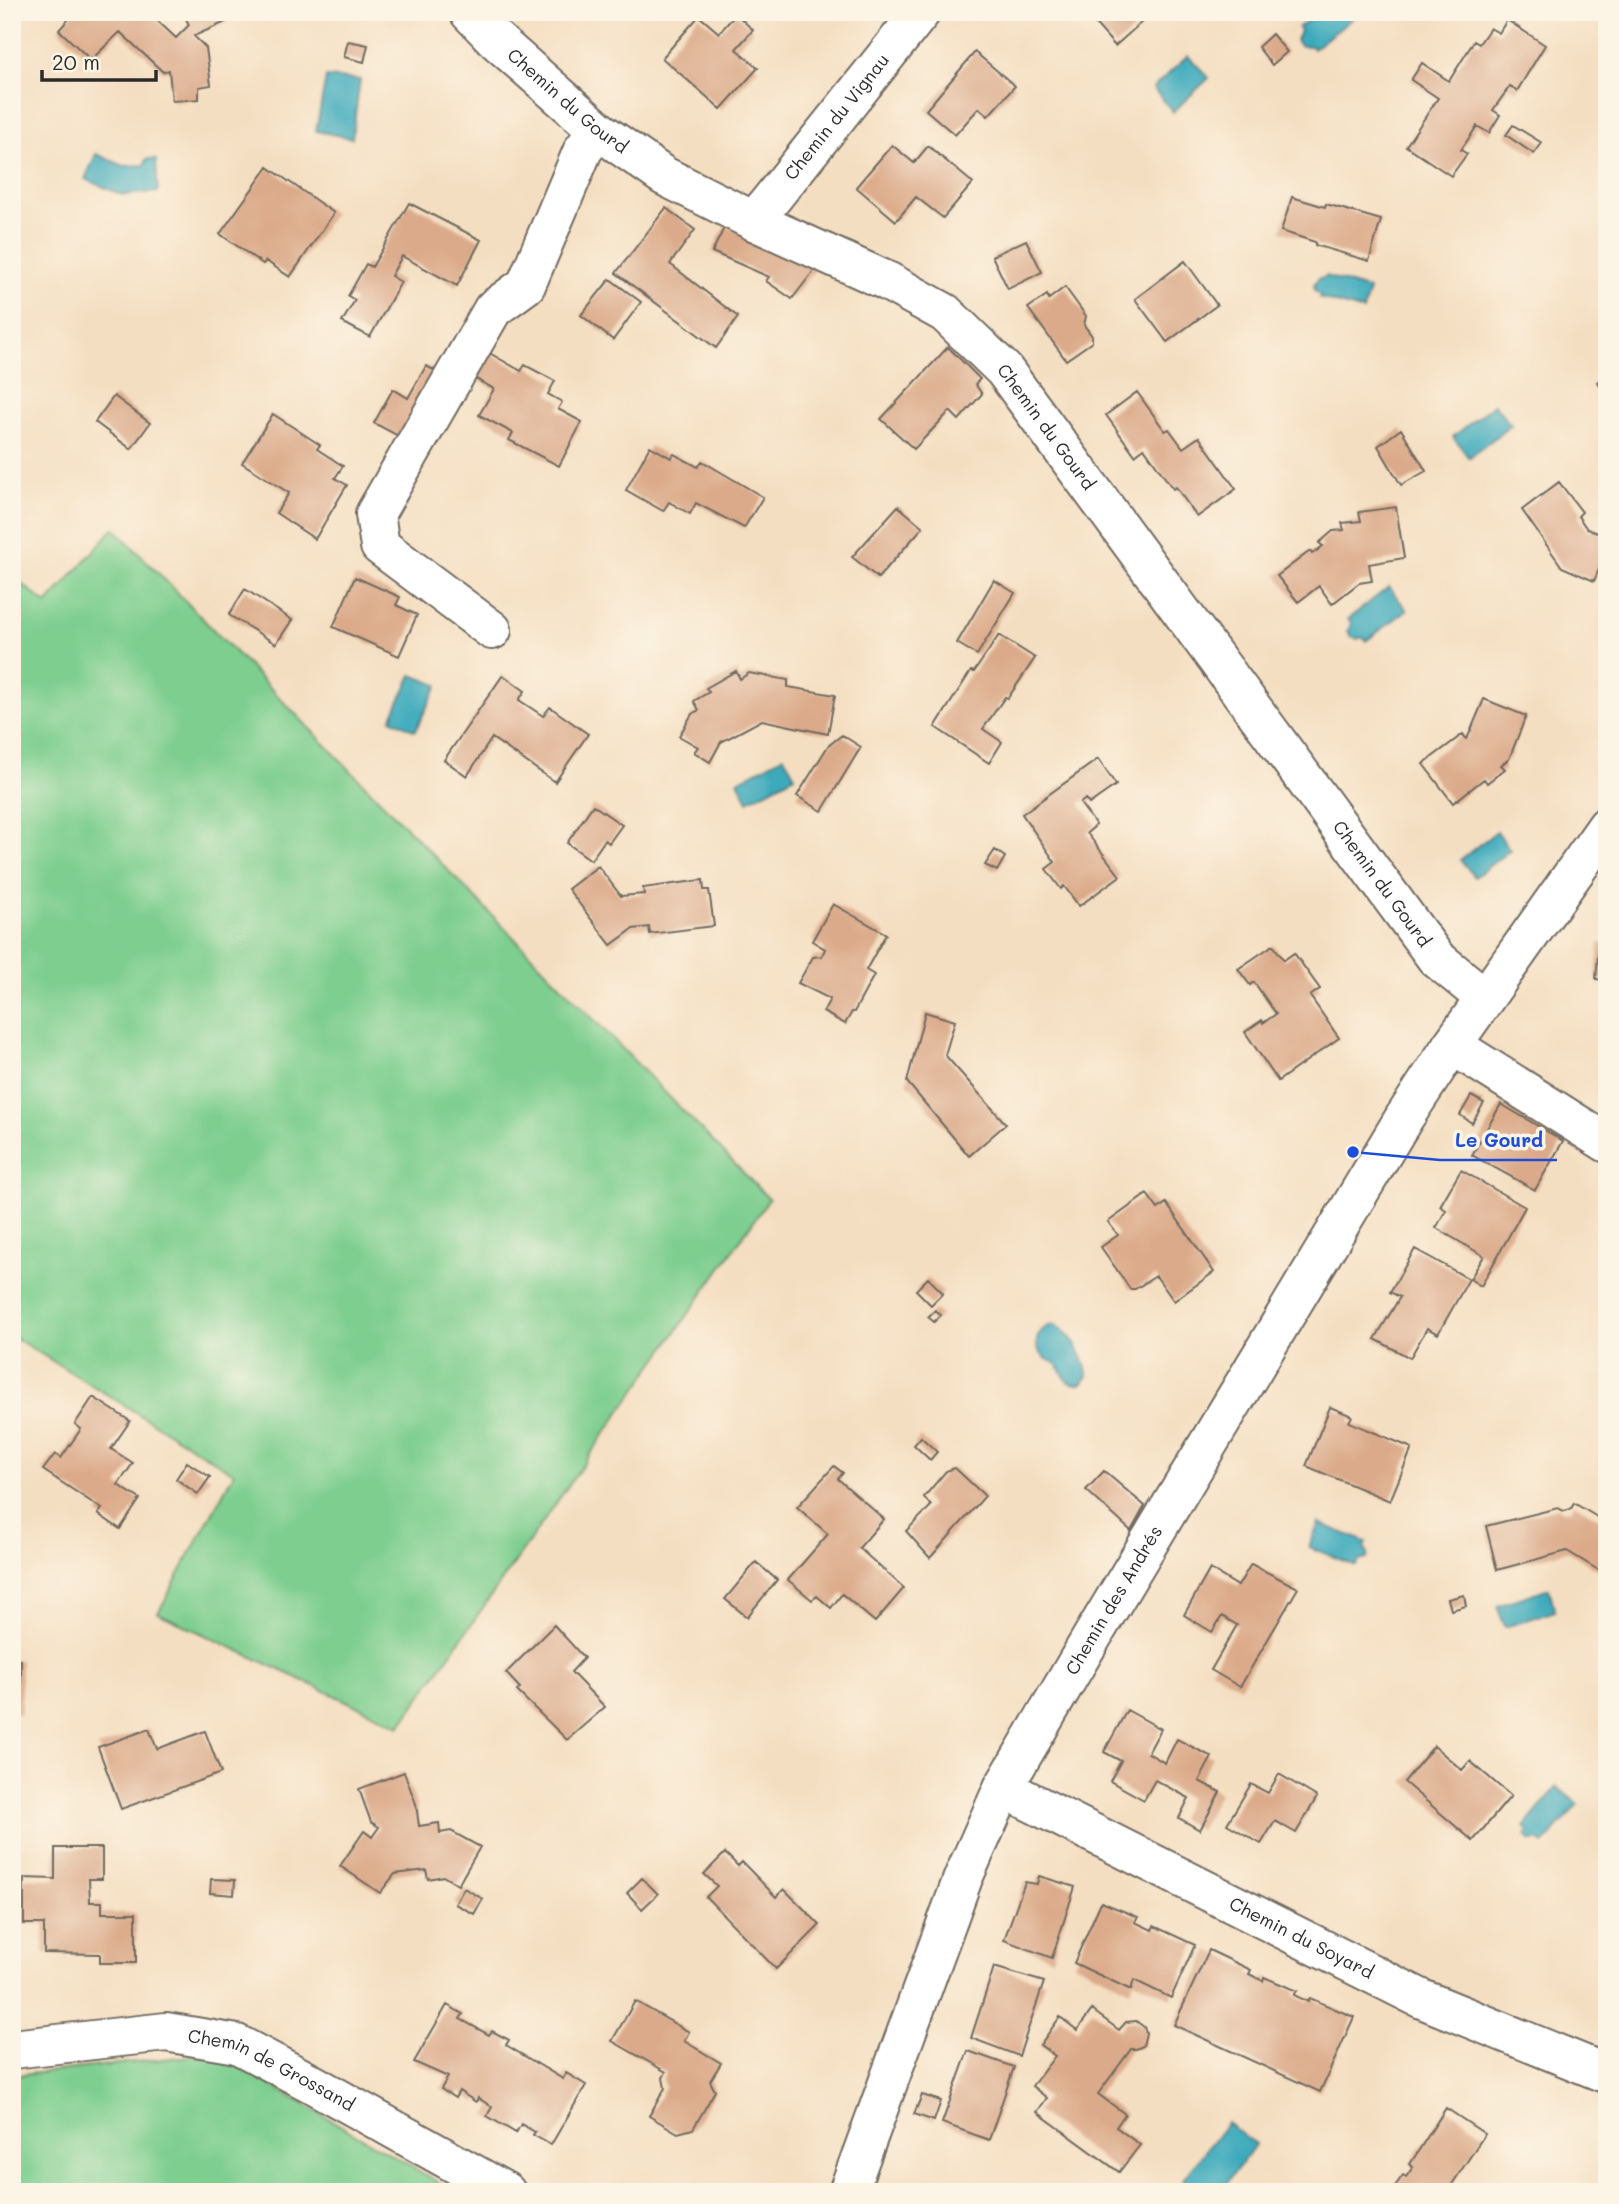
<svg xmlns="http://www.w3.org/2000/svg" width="1619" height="2204" font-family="Mali,sans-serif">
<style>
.green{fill:#7dce8f;stroke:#547c5d;stroke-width:2}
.water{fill:#3daabc;stroke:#346a74;stroke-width:2}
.building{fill:#dbaa8a}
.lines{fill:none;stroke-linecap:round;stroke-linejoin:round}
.minor-casing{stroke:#716a60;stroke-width:42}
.minor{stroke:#fff;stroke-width:38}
.labels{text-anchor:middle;stroke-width:7;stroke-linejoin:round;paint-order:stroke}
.street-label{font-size:18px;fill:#2b2b2b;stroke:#fcf5e5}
.leader{fill:none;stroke:#1d4ed8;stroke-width:2.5}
.callout-dot{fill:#1d4ed8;stroke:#fcf5e5;stroke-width:2.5}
.callout-label{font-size:19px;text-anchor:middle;font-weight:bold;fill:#1d4ed8;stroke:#fcf5e5;stroke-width:7;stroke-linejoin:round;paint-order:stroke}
</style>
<rect width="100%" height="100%" fill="#fcf5e5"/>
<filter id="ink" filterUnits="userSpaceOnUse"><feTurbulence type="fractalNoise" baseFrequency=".0143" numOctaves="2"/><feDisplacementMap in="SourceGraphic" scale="14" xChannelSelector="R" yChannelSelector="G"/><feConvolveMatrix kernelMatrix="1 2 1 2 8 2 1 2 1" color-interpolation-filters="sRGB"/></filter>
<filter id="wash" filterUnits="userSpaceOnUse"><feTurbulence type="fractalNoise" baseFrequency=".00686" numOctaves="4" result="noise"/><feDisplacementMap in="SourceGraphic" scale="28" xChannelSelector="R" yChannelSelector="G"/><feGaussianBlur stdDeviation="1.57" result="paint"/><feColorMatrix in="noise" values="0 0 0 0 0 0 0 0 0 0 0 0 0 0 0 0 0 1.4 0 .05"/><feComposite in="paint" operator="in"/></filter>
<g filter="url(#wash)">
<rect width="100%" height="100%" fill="#f4dec1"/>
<path class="green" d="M114 528 769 1199 400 1726 158 1613 234 1473 12 1336V576L47 604Z
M216 2053 455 2192H12V2076Z"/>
<path class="water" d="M1318 12H1357L1358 14 1313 49 1311 46H1300L1296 40 1300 31 1298 28Z
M1188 56 1209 78 1173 112 1153 88Z
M326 77 360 80 352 138 316 131Z
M96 154 124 166 144 165 147 159H156L158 192 122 195 85 179Z
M1326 276 1369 290 1363 311 1319 298 1320 295 1315 291 1314 285 1319 278H1324Z
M1494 404 1511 425 1469 458 1453 437Z
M1389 587 1407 610 1366 641 1362 637 1357 639 1351 637 1348 631 1351 623 1348 619Z
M412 675 438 685 415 731 391 719Z
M784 756 795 776 748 801 738 781Z
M1497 831 1510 850 1475 877 1460 860Z
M1052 1324C1073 1333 1083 1355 1088 1376L1082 1384C1062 1386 1067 1375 1057 1365 1053 1361 1046 1360 1043 1356 1030 1342 1039 1330 1052 1324Z
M1319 1523 1366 1542 1364 1547 1368 1553 1367 1559 1359 1561 1356 1566 1309 1547Z
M1549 1588 1555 1611 1505 1627 1497 1606Z
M1557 1787 1578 1804 1544 1844 1539 1841H1530L1526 1836 1528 1830 1524 1827Z
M1227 2123 1255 2145 1220 2192H1199L1183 2179Z"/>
<g id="blocks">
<path class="building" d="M75 12H148L176 38 189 25 183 12H225L228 21 194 36 206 48 211 85 199 87V99L172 101 169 70 163 72 120 32 91 60 59 30Z
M1085 12H1134L1142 22 1115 46Z
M736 14 753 30 736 49 758 68 721 109 662 58 699 16 719 33Z
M1507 20 1545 45 1517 91 1510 86 1493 110 1500 115 1489 133 1477 126 1461 150 1467 154 1451 176 1406 146 1438 98 1411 80 1422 63 1449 81 1474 41 1479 44 1490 28 1499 33Z
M1272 34 1287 52 1272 65 1258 47Z
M348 41 368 45 364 62 344 57Z
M975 52 1015 86 988 116 979 108 955 135 926 110Z
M1513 125 1542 143 1534 154 1506 135Z
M892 145 914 163 928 146 973 183 943 218 916 197 896 221 856 187Z
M268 167 334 213 290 277 266 261 263 264 220 234Z
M1292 197 1325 207 1326 204 1381 220 1369 261 1315 245V242L1281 231Z
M409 203 481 240 457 286 402 256 391 276 401 282 370 337 342 322 355 300 348 296 366 264 372 267Z
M666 208 695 230 670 264 738 317 716 348 616 273Z
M725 226 819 264 792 299 766 281 769 277 712 252Z
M1026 240 1042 272 1008 289 992 256Z
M1185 261 1217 305 1167 342 1135 299Z
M610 279 641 302 613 340 581 315Z
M1065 287 1086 316 1084 325 1092 336V342L1066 360 1028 308 1047 295 1049 299Z
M948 347 980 379 975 384 982 394 959 420 950 411 914 449 881 419Z
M486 351 521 371 525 365 555 381 548 394 562 402 558 409 582 422 559 466 509 440 513 433 479 415 494 389 472 377Z
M426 366 438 372 402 438 374 423 393 389 408 398Z
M1607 374V395L1597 382Z
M1137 392 1165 431 1169 429 1183 448 1199 437 1236 489 1197 517 1176 487 1173 489 1144 448 1135 455 1106 415Z
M114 396 150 423 131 449 95 422Z
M273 414 320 445 317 449 343 466 335 478 347 485 315 539 276 513 289 493 242 463Z
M1401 429 1426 471 1401 485 1378 446Z
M650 446 671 458 674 454 698 467 702 461 763 497 744 528 696 503 690 514 669 502 663 511 626 490Z
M1559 482 1582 512 1578 516 1587 529 1607 536V551L1594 581 1562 567 1522 510Z
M898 506 923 527 878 578 852 557Z
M1396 507 1404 558 1369 564 1372 581 1359 583 1332 604 1319 586 1298 602 1277 576 1310 551 1312 554 1323 546 1319 543 1333 531 1344 530 1342 523 1361 521 1359 512Z
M355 577 400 597 396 605 417 615 399 656 333 627Z
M994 580 1015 593 977 655 957 643Z
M245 589 292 620 276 644 229 615Z
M999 635 1035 658 1008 698 1005 697 983 729 1002 742 989 763 935 727 971 671 974 672Z
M736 671 740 679 749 673 788 680V687L835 695 828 734 762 720 721 742 710 762 694 752 698 747 679 736 692 714 699 710 694 701 709 692 706 688Z
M503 675 525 691 519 700 543 716 550 707 588 734 555 782 492 738 467 776 444 760Z
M1484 699 1526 716 1509 759 1501 765 1505 769 1487 783 1484 779 1453 803 1423 764 1463 734 1466 739 1468 737Z
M842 735 861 747 822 811 797 796 828 746Z
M1098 759 1116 785 1089 804 1086 799 1080 803 1096 825 1087 833 1120 876 1079 906 1064 886 1061 889 1046 869 1055 862 1022 814Z
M593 805 622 825 609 843 605 840 591 860 567 843Z
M995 850 1005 857 997 871 985 865Z
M598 866 621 896 644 894 643 888 703 880 704 890H709L714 926 650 934 649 927 633 929 611 945 568 889Z
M833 904 886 934 866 970 874 975 854 1012H852L845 1024 823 1012 830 999 798 983 813 957 822 956 825 949 812 941Z
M1599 943 1607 944V980L1596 979Z
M1273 945 1284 960 1294 953 1320 989 1310 996 1339 1038 1278 1081 1245 1032 1262 1020 1263 1023 1276 1014 1254 982 1250 985 1238 969Z
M925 1012 955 1021 945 1055 1006 1124 969 1156 907 1082Z
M1471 1096 1484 1103 1472 1123 1460 1115Z
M1501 1104 1563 1141 1535 1190 1472 1155Z
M1461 1170 1525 1207 1481 1286 1470 1279 1484 1256 1436 1228 1446 1210 1440 1206Z
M1147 1194 1158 1209 1166 1203 1214 1272 1174 1301 1156 1276 1135 1289H1130L1101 1247 1118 1235 1108 1222Z
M1415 1249 1469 1279 1438 1334 1427 1328 1410 1358 1375 1339 1400 1297 1390 1292Z
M928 1278 943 1293 931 1305 916 1290Z
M935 1310 941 1315 934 1322 928 1317Z
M93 1397 130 1421 111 1449 133 1463 118 1485 140 1499 120 1529 98 1514 102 1509 43 1470 55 1454 61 1458 81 1429 75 1424Z
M1330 1407 1352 1416 1349 1422 1412 1448 1390 1501 1306 1466Z
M921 1437 937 1452 930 1460 914 1445Z
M187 1462 210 1477 198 1494 176 1479Z
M834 1466 843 1473 838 1479 884 1519 859 1548 904 1588 875 1622 842 1594 831 1608 817 1596 812 1600 788 1580 828 1534 797 1507Z
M955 1468 985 1496 930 1558 906 1531 931 1506 924 1497 946 1471Z
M1104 1471 1145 1506 1131 1531 1086 1490Z
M1574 1503 1607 1523V1560L1600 1571 1567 1551 1497 1570 1486 1526 1558 1508 1564 1511 1571 1509Z
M756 1562 777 1580 747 1617 725 1599Z
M1251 1564 1298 1588 1240 1687 1211 1670 1237 1625 1222 1616 1212 1632 1184 1615 1210 1569 1238 1586Z
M1464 1595 1466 1606 1451 1610 1448 1599Z
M554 1625 584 1658 571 1672 605 1707 567 1740 517 1691 520 1688 506 1673Z
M12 1660H21V1714H12Z
M1127 1710 1161 1729 1148 1753 1165 1763 1177 1739 1212 1757 1199 1781 1220 1792 1200 1830 1179 1818 1189 1798 1155 1780 1144 1800 1110 1781 1121 1761 1104 1752Z
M149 1729 157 1749 205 1731 221 1773 121 1809 98 1747Z
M1434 1746 1462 1770 1470 1761 1511 1796 1473 1841 1404 1782Z
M404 1772 416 1804 419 1826 439 1823 440 1833 451 1831 480 1847 458 1885 443 1876 428 1879 426 1870 395 1874 380 1893 340 1866 364 1831 372 1837 379 1827 371 1822 359 1789Z
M1279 1774 1317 1797 1296 1833 1275 1821 1261 1844 1227 1824 1251 1784 1268 1793Z
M55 1848H102V1879H89L90 1902H102V1913H136V1963H100V1954L44 1953V1924H24V1878L55 1879Z
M725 1853 738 1866 742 1862 776 1897 784 1889 820 1925 776 1969 706 1897 717 1886 704 1874Z
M1039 1876 1075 1887 1052 1958 1004 1940 1025 1882 1037 1884Z
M642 1878 658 1894 642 1909 627 1893Z
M211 1879 235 1880 234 1895 210 1893Z
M464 1888 483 1899 474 1914 455 1904Z
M1101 1902 1138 1917 1135 1922 1152 1930 1154 1926 1195 1945 1171 1998 1134 1980 1131 1990 1074 1963Z
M1209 1950 1251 1970 1249 1974 1263 1981 1264 1977 1297 1991 1294 1995 1308 2002 1310 1998 1354 2017 1320 2092 1174 2025Z
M994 1967 1044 1982 1019 2056 971 2038Z
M635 2001 689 2032 684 2041 721 2063 710 2081 715 2091 693 2129 678 2133 649 2116 665 2088 663 2078 666 2072 612 2041Z
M447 2005 463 2014 460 2019 489 2035 492 2031 509 2040 506 2045 563 2079 566 2073 586 2085 551 2145 533 2135 535 2132 521 2124 516 2133 487 2116 492 2107 478 2098 476 2102 459 2091 455 2098 441 2089 448 2077 414 2062Z
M1092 2010 1119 2030 1126 2022 1136 2021 1144 2027 1146 2033 1143 2046 1136 2049H1131L1098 2094 1125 2114 1116 2127 1140 2145 1119 2172 1037 2112 1047 2098 1032 2086 1055 2056 1040 2045 1060 2017 1077 2030Z
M968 2051 1014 2067 989 2140 942 2123Z
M922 2095 941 2101 934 2121 914 2114Z
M1446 2108 1485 2134 1447 2192H1391L1403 2175 1406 2177 1413 2167 1410 2164Z"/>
</g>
</g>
<g filter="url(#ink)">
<use href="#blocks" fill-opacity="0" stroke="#716a60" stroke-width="2"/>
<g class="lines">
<defs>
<g id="minor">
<path id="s1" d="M469 12 496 40 598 130 664 176 754 221 887 281 945 313 1004 370 1436 958 1485 998"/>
<path id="s2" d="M754 221 921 12"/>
<path d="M492 630 380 546 375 514 493 309 526 285 583 150 598 130"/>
<path d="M1452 1045 1607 1143"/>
<path id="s3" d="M1003 1788 1422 1999 1607 2074"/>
<path id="s4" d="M12 2049 166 2032 237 2044 309 2082 506 2192"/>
<path id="s5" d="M848 2192 963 1878 1003 1788 1092 1637 1404 1118 1452 1045 1607 826"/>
</g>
</defs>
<use href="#minor" class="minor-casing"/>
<use href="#minor" class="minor"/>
</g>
</g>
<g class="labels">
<g class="street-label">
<text dy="6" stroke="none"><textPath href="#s1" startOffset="133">Chemin du Gourd</textPath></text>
<text dy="6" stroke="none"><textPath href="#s2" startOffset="133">Chemin du Vignau</textPath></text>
<text dy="6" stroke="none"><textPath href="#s1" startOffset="721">Chemin du Gourd</textPath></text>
<text dy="6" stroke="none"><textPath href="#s1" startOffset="1288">Chemin du Gourd</textPath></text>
<text dy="6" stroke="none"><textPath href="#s5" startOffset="651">Chemin des Andrés</textPath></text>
<text dy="6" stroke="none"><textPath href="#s3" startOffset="334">Chemin du Soyard</textPath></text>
<text dy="6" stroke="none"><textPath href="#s4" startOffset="268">Chemin de Grossand</textPath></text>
</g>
</g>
<path class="leader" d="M1353 1152L1440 1160H1557"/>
<circle class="callout-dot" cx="1353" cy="1152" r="7"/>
<g class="callout-label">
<text x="1499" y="1147">Le Gourd</text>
</g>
<rect width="1619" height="2204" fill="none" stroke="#fcf5e5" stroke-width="42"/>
<path d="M42 70v10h114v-10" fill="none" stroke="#2b2b2b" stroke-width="3.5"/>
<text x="52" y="70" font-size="21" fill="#2b2b2b" stroke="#fcf5e5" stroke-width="5" paint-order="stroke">20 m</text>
</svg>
